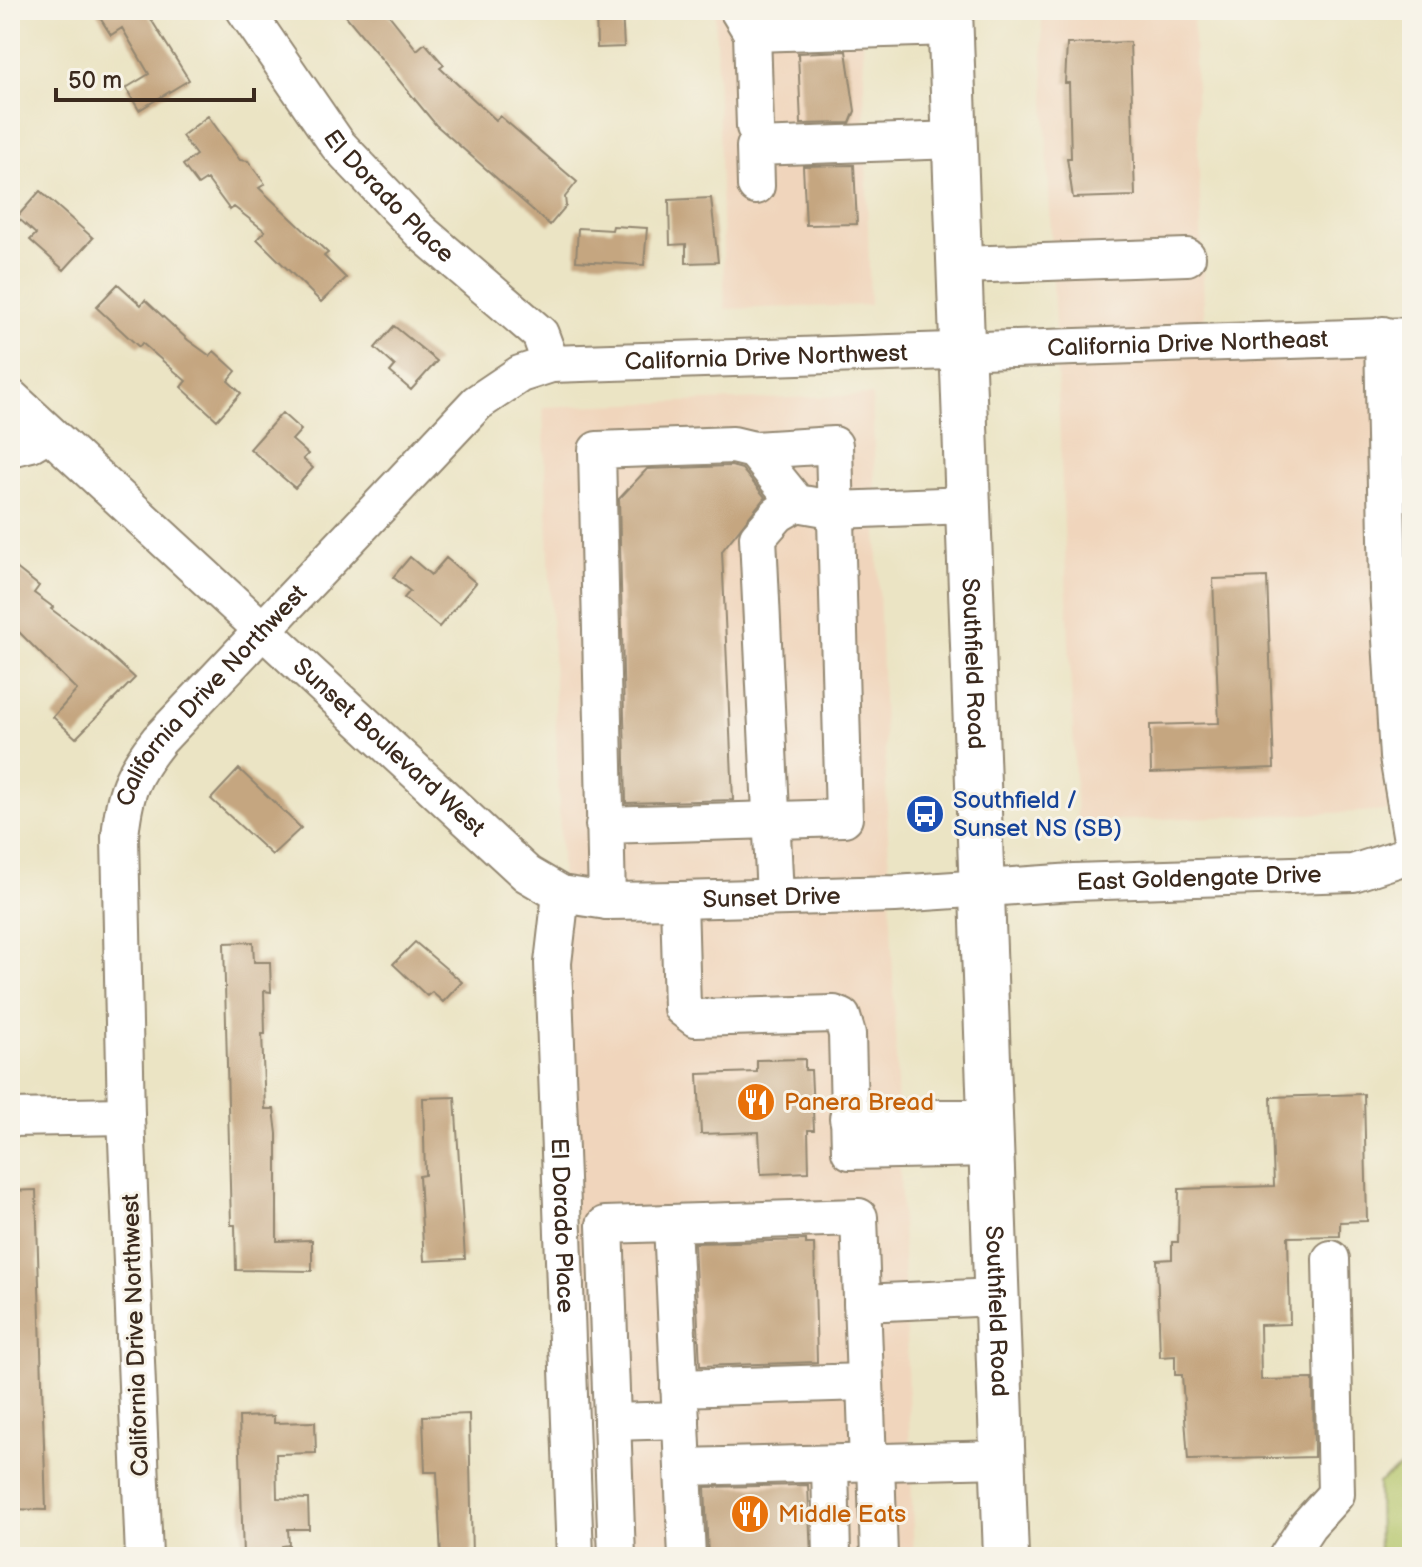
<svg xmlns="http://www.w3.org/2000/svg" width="1422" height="1567" font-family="'Balsamiq Sans',sans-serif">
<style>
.built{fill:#f0d5bc}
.green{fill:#b3c468;stroke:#777743;stroke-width:2}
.building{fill:#c5a680}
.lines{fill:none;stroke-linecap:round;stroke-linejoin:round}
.minor-casing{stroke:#938771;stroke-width:40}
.major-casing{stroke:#938771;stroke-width:48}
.minor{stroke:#fff;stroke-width:36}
.major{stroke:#fff;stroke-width:44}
.labels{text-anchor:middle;stroke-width:6;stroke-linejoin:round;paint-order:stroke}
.street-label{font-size:24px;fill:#3b2a1e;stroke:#f7f3e8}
.transit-label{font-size:24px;fill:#164399;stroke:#f7f3e8;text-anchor:start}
.food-label{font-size:24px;fill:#c56008;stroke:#f7f3e8;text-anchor:start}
</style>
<rect width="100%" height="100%" fill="#f7f3e8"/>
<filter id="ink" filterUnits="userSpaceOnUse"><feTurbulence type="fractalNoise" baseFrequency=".0125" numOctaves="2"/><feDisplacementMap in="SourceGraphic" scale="16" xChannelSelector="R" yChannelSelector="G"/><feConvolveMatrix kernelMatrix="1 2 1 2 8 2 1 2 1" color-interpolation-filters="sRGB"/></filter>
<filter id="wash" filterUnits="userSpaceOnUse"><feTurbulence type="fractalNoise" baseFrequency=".006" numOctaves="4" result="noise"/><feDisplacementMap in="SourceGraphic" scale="32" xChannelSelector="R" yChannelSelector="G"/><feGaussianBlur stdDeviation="1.8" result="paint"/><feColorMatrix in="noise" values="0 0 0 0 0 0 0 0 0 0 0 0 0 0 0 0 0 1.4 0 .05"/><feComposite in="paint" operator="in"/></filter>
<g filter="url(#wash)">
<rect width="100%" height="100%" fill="#ebe4c4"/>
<path class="built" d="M715 10H862L870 305 725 309Z
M1041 10H1193L1205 333 1377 327 1389 811 1077 822Z
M872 395 914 1557H589L543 407Z"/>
<path class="green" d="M1412 349V683L1400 371 1401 359Z
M1412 1459V1557H1379L1378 1483Z"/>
<g id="blocks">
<path class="building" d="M95 10H151L147 13 189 80 139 110 126 88 149 74 122 28 111 35Z
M341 10H385L417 50 425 43 444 65 440 68 496 120 500 116 577 182 565 197 566 206 550 225 436 125Z
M596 10H622L624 47 597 48Z
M1130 42 1135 196 1073 198 1067 158H1071L1069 83H1065L1067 44Z
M846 51 855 111 850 123 801 124 798 53Z
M208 116 240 160 248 161 265 184 259 188 328 253 324 256 346 278 321 302 257 239 265 231 234 207 230 210 207 179 198 185 183 165 196 155 182 136Z
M854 165 857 224 806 225 803 166Z
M40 191 93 238 64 270 30 240 36 234 17 217Z
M711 198 718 262 686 263V244L670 245 669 200Z
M613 226 647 228 644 265 576 261 578 228 612 230Z
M118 284 141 305 145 300 188 340 210 356 214 351 236 371 228 381 241 393 217 420 181 387 186 381 142 343 139 347 96 307Z
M394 326 437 361 411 390 390 372 395 366 375 348Z
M282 413 301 430 292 440 308 454 303 459 313 468 295 488 250 449Z
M731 466 742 469 765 497 722 551 733 800 626 803 619 499 647 469Z
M410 557 431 575 446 558 476 583 439 627 404 598 410 591 393 577Z
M10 563 39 586 34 593 53 607 51 609 98 644 135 678 76 738 53 717 77 690 10 623Z
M1267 577 1274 768 1151 773 1150 725 1219 723 1213 579Z
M239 769 301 828 272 855 211 799Z
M253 942 254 962H270L271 992 264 991 265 1034H262L265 1109H274L277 1134V1241L312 1240V1271L236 1270 235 1225H231L224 943Z
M415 942 462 982 443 1002 432 992 427 996 393 964Z
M805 1059V1070H811L814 1130H808L809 1172 761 1174 759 1132 701 1134 698 1074 757 1072V1060Z
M1364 1094 1367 1221 1340 1222V1236L1288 1237 1290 1324 1260 1325 1261 1380 1313 1379 1314 1457 1188 1460 1182 1375H1175V1356L1160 1357 1157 1260 1172 1259V1242H1178L1179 1189 1274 1186 1271 1097Z
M455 1097 465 1259 424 1261 419 1176 425 1175 423 1098Z
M36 1190 46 1510 10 1509V1191Z
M806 1240V1244H814L817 1362 700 1366 694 1243Z
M469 1414 472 1557H441L437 1472H425L423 1416Z
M274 1416V1423L315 1422 316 1453 276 1454 277 1498 308 1499 309 1529H288L289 1545 282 1546 283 1557H243L239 1417Z
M808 1485 811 1557H708L705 1487Z"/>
</g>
</g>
<g filter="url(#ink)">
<use href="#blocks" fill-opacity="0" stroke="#938771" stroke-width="2"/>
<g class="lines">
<defs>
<g id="minor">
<path id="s1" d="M245 10 338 145 421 232 540 334 551 364"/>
<path d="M738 10 752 33 755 127"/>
<path d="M752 33 951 27"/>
<path d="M756 186 755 147 956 140"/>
<path d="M961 265 1187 257"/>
<path d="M1383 335 1388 589 1398 757 1412 840"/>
<path id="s2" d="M10 397 527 874 561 894 607 901 679 900 895 894 1074 882 1353 873 1412 854"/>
<path d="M10 448 31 443 48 433"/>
<path d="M754 450 797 503 837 510 968 505"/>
<path d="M604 825 844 818 834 445 754 450 733 445 597 450 607 901"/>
<path id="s3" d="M561 894 553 963 575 1557"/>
<path d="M775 897 758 537 778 514 797 503"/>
<path d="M679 900 682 1008 695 1018 834 1014 842 1017 847 1034 850 1151 991 1148"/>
<path d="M10 1118 126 1116"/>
<path d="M848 1118H990"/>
<path d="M672 1223 687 1557"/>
<path d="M862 1303 997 1297"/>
<path d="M679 1388 864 1382"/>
<path d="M612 1422 681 1420"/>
<path d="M876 1462 879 1557"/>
<path d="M830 1464 832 1557"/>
<path d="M683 1467 1003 1459"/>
<path id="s4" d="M144 1557 126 1116 120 837C124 793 131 775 159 740L477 403 520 374 551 364 1412 336"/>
<path d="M617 1557 605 1225 859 1217 868 1463"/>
<path d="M1287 1557 1308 1525 1336 1494 1331 1259"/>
</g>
<g id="major">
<path id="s5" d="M950 10 1006 1557"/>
</g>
</defs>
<use href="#minor" class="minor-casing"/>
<use href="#major" class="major-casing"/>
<use href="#minor" class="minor"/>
<use href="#major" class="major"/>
</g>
</g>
<defs>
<symbol id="bus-disc" viewBox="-11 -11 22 22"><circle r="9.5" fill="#1a4fb4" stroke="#f7f3e8"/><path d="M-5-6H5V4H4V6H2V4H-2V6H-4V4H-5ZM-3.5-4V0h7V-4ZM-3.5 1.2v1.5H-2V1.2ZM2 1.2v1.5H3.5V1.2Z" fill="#fff"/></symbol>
<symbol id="restaurant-disc" viewBox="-11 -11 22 22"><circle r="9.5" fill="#e8710a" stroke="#f7f3e8"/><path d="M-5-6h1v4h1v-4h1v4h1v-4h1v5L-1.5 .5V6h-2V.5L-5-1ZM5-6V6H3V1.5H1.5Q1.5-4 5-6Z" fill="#fff"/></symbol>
</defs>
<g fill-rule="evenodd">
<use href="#bus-disc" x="903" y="792" width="44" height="44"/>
<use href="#restaurant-disc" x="734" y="1080" width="44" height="44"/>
<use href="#restaurant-disc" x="728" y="1492" width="44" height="44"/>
</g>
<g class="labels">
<g class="street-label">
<text dy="8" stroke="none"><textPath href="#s1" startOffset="236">El Dorado Place</textPath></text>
<text dy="8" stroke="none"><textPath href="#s4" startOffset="2012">California Drive Northeast</textPath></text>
<text dy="8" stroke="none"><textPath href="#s4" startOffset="1590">California Drive Northwest</textPath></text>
<text dy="8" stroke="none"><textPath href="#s5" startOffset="654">Southfield Road</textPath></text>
<text dy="8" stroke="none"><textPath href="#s4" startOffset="894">California Drive Northwest</textPath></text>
<text dy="8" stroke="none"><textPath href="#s2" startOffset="516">Sunset Boulevard West</textPath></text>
<text dy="8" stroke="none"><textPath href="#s2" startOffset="1382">East Goldengate Drive</textPath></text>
<text dy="8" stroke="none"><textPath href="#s2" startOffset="954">Sunset Drive</textPath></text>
<text dy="8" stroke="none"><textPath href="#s3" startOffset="332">El Dorado Place</textPath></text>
<text dy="8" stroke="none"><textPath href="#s5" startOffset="1302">Southfield Road</textPath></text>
<text transform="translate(135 1335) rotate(-92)" y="8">California Drive Northwest</text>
</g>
<g class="transit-label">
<text x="953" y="808">Southfield /<tspan x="953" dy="28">Sunset NS (SB)</tspan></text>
</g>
<g class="food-label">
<text x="784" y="1110">Panera Bread</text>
<text x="778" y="1522">Middle Eats</text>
</g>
</g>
<rect width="1422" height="1567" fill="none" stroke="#f7f3e8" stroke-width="40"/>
<path d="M56 88v12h198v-12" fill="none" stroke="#3b2a1e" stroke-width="4"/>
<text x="68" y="88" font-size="24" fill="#3b2a1e" stroke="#f7f3e8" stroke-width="6" paint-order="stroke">50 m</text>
</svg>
